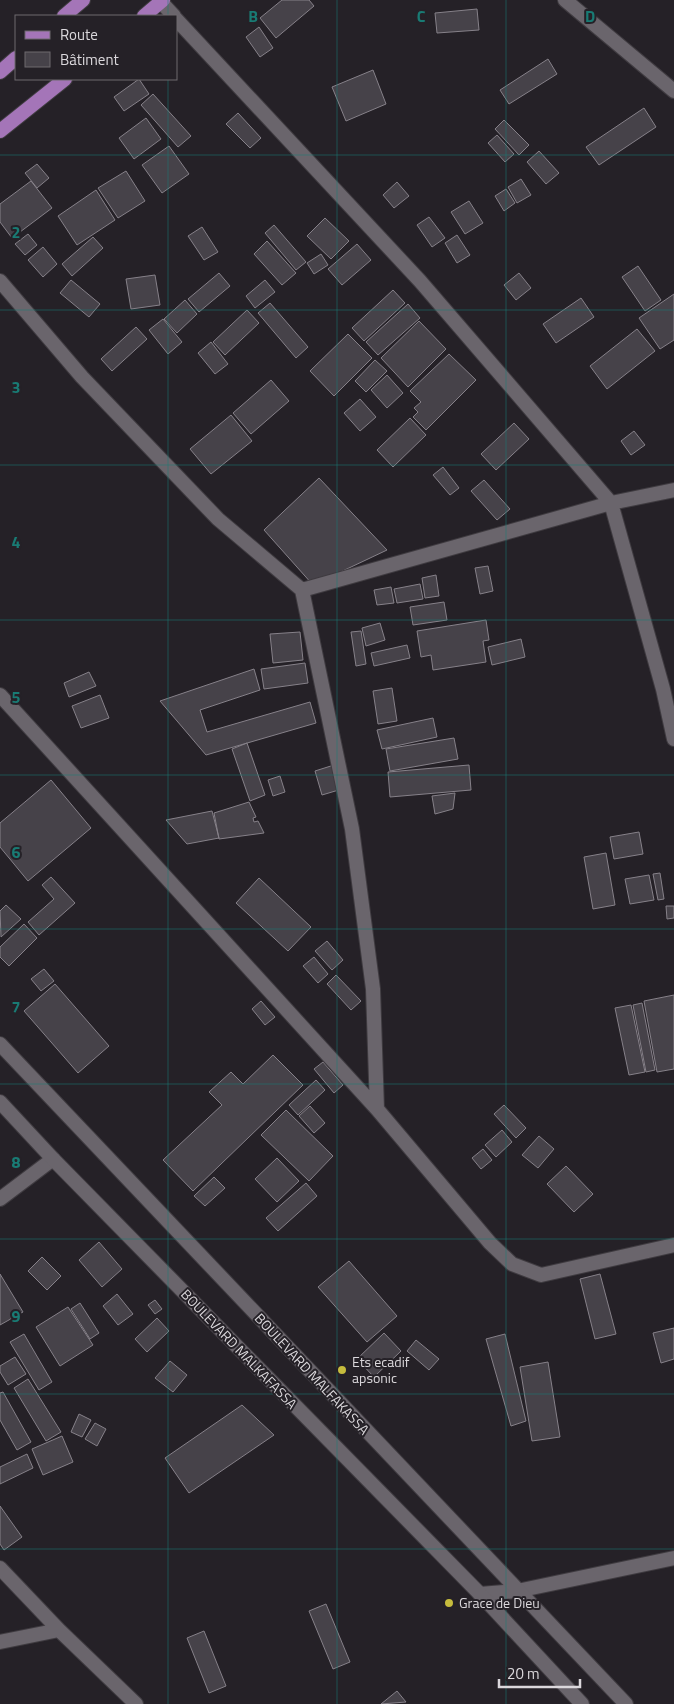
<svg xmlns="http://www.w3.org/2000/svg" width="674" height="1704" font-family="'Titillium Web',sans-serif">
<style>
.building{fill:#464249;stroke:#868189}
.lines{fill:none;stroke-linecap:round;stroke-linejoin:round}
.minor-casing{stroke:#3f3b40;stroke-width:16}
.secondary-casing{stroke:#3f3b40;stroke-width:16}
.primary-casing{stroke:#3f3b40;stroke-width:16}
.minor{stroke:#6a656c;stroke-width:14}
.secondary{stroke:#6a656c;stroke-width:14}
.primary{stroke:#a475b8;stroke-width:14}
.grid{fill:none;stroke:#197b74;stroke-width:1;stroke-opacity:0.55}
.poi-dot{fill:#c6bc3d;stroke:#252127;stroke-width:2}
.labels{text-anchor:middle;stroke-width:4;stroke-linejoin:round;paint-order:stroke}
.street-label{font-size:14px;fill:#dbd8dc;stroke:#252127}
.poi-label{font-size:14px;fill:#dbd8dc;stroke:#252127;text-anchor:start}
.grid-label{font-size:16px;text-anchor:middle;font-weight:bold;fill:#197b74;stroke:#252127;stroke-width:4;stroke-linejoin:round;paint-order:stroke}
</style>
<rect width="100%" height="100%" fill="#252127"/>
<path class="building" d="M282 0H309L314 6 276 38 260 18Z
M477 9 479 30 437 33 435 13Z
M259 27 273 48 260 57 246 37Z
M548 59 557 74 509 104 500 90Z
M373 70 386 104 346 121 332 87Z
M139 79 149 94 124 111 114 97Z
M153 94 191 136 178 147 141 105Z
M644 108 656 127 599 165 586 147Z
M238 113 261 138 250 148 226 124Z
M146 118 161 139 134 159 119 138Z
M504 120 529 145 519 155 495 129Z
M497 135 514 154 505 162 488 143Z
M169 146 189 174 162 193 142 165Z
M539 151 559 173 546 184 527 162Z
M37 164 49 178 37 188 25 173Z
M126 171 145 201 118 218 98 188Z
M521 179 531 195 517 203 508 187Z
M31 181 52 208 12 238 0 222V204Z
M397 182 409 196 394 208 383 195Z
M506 189 515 203 504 211 495 196Z
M96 190 115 220 77 245 58 216Z
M469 201 483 223 465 234 451 212Z
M429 217 445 238 432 247 417 225Z
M325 218 349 241 331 259 307 236Z
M274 225 306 262 296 270 265 233Z
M202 227 218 252 204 260 188 236Z
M28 234 37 245 25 255 15 244Z
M457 235 470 255 457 263 445 243Z
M93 237 103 248 72 276 62 264Z
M267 241 296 273 282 285 254 254Z
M357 244 371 260 342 285 328 269Z
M43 247 57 264 43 277 28 260Z
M321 254 328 265 314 274 307 263Z
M638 266 661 300 645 311 622 277Z
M219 273 230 286 199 312 188 299Z
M519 273 531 288 516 300 504 285Z
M155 275 160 305 131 309 126 279Z
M71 280 100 304 89 317 60 293Z
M265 280 275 292 255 308 246 296Z
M393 290 405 303 364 341 352 328Z
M674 294V340L660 349 639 318Z
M581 298 594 317 556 343 543 324Z
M185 300 197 314 177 333 164 319Z
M270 303 308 347 296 358 258 313Z
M408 304 420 318 378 355 366 342Z
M247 310 259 323 225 355 213 342Z
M163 319 182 342 168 354 149 330Z
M419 321 446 349 408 387 381 358Z
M136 327 147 339 112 371 101 359Z
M637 329 655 351 607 389 590 366Z
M348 334 372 358 334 396 310 371Z
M211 342 228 364 215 374 198 353Z
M449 354 476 380 426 430 413 417 418 412 414 408 421 402 410 391Z
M375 360 387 371 366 392 355 381Z
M387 375 403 393 387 408 371 390Z
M271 380 289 401 251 434 233 413Z
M360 399 376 417 360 431 344 413Z
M231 415 252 441 211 474 190 449Z
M410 418 426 435 393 467 377 450Z
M514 423 529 439 496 470 481 454Z
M634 431 645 445 631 455 621 441Z
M443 467 459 488 450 495 433 475Z
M319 478 387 550 313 585 264 530Z
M484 480 510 509 497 520 471 491Z
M488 566 493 591 480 594 475 568Z
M436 575 439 596 425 598 422 578Z
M420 584 423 599 397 603 394 589Z
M391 587 394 603 377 605 374 590Z
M444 602 447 620 413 625 410 607Z
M486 620 489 640 483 641 486 662 433 670 431 655 421 657 417 631Z
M380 623 385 640 366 646 362 628Z
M361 631 366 664 356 666 351 632Z
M300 632 303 660 273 663 270 634Z
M521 639 525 657 492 665 488 647Z
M407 645 410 658 374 666 371 653Z
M305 663 308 683 264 689 261 669Z
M254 669 260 690 200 710 207 732 310 702 316 723 206 755 160 701Z
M89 672 96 686 69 697 64 683Z
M392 688 397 721 378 724 373 691Z
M100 695 109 718 81 728 72 706Z
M433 718 437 737 382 749 377 730Z
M454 738 458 759 390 771 386 749Z
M247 743 265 795 250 801 232 749Z
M334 765 342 789 322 795 315 771Z
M469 765 471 790 390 797 388 772Z
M280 776 285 792 273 796 268 780Z
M51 780 91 828 28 881 0 847V823Z
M455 793 453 809 435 814 432 796Z
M249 802 256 817 253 818 254 822 258 821 264 833 219 839 214 813Z
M212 811 219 838 187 844 166 820Z
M639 832 643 854 614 859 610 837Z
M606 853 615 905 593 909 584 857Z
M660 873 664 899 658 900 653 874Z
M649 875 654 900 630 904 625 879Z
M51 877 75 903 39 935 28 922 54 899 42 885Z
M259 878 311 927 288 951 236 903Z
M6 905 21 919 1 937 0 911Z
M666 906H674V918L667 919Z
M24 924 37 938 9 966 0 957V947Z
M327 941 343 960 332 970 315 951Z
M314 957 328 974 318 983 303 966Z
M44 969 54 981 41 991 31 979Z
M336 975 361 1001 351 1010 327 984Z
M55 984 109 1046 78 1073 24 1011Z
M674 995V1069L657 1072 644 1001Z
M261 1001 275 1017 265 1025 252 1009Z
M642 1003 655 1070 646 1072 633 1005Z
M631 1005 645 1072 629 1075 615 1008Z
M273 1055 303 1085 193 1191 163 1160 222 1105 209 1092 231 1072 243 1084Z
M323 1062 343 1085 334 1093 314 1069Z
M316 1080 325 1090 298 1115 289 1105Z
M504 1105 526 1128 516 1138 494 1114Z
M310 1106 325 1123 314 1133 299 1116Z
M286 1110 333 1156 309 1181 261 1135Z
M502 1130 512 1142 496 1157 485 1145Z
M539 1136 554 1149 538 1168 522 1155Z
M483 1149 492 1160 481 1169 472 1158Z
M277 1158 299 1181 277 1202 255 1179Z
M566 1166 593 1194 574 1212 547 1184Z
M214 1177 225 1188 205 1206 194 1196Z
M306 1183 317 1196 278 1231 266 1218Z
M99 1242 122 1269 102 1287 79 1260Z
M42 1257 61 1276 47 1290 28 1271Z
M349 1261 397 1316 367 1342 318 1287Z
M0 1274 23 1312 0 1325Z
M600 1274 616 1334 595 1339 580 1279Z
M117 1294 133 1314 118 1325 103 1306Z
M155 1300 162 1309 155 1314 148 1305Z
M80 1303 99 1333 90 1339 71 1309Z
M68 1307 93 1345 60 1366 36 1327Z
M157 1318 169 1331 147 1352 135 1339Z
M674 1328V1359L661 1363 653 1333Z
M384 1333 401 1351 374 1377 357 1359Z
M24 1334 52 1382 39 1390 10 1342Z
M505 1334 526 1421 511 1426 486 1339Z
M416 1340 439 1359 429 1370 407 1351Z
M15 1357 26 1374 8 1385 0 1372V1366Z
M170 1361 187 1375 173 1392 155 1378Z
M548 1362 560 1437 532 1441 520 1367Z
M28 1379 61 1432 46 1441 14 1388Z
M3 1392 31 1442 17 1450 0 1420V1393Z
M242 1405 274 1435 189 1493 165 1458Z
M79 1414 91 1420 82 1437 71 1432Z
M95 1423 106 1429 97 1446 85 1439Z
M62 1436 73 1462 43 1475 32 1449Z
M27 1454 33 1468 0 1484V1467Z
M0 1506 22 1537 4 1550 0 1544Z
M326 1604 350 1662 333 1669 309 1611Z
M204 1631 226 1686 209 1693 187 1638Z
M397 1691 406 1702 381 1704Z"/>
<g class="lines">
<defs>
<path id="minor" d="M565 0 674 91
M161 2 174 16
M176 19 420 281 611 503 663 689 674 739
M0 281 82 377 218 519 302 590
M0 695 377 1109 490 1243 512 1264 541 1275 674 1245
M377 1109 373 989 352 829 302 590 611 503 674 490
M0 1199 53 1159
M0 1568 59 1630 136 1704
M480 1594 517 1591 674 1558
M0 1642 59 1630"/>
<path id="secondary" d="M0 1044 626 1704
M0 1102 53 1159 480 1594 582 1704"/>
<path id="primary" d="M64 16 83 0
M144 16 163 0
M0 72 16 58
M0 131 65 79"/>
</defs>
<use href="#minor" class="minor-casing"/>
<use href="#secondary" class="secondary-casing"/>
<use href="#primary" class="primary-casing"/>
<use href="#minor" class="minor"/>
<use href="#secondary" class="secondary"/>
<use href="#primary" class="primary"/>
</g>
<path class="grid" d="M168 0V16M337 0V1704M506 0V1704M168 79V1704M0 155H674M0 310H674M0 465H674M0 620H674M0 775H674M0 929H674M0 1084H674M0 1239H674M0 1394H674M0 1549H674"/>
<g class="poi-dot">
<circle cx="342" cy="1370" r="5"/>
<circle cx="449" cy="1603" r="5"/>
</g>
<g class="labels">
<g class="street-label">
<text transform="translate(239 1349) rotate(46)" y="5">BOULEVARD MALKAFASSA</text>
<text transform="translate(312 1374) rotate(47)" y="5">BOULEVARD MALFAKASSA</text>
</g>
<g class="poi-label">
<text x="352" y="1367">Ets ecadif<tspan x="352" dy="16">apsonic</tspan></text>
<text x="459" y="1608">Grace de Dieu</text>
</g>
</g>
<g class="grid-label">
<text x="253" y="22">B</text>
<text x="421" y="22">C</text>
<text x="590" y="22">D</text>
<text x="16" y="238">2</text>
<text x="16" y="393">3</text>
<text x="16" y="548">4</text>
<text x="16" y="703">5</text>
<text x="16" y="858">6</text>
<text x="16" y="1013">7</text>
<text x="16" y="1168">8</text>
<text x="16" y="1322">9</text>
</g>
<rect x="15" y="15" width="162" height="65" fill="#252127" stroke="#6e6a6f"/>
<rect x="25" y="31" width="25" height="8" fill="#a475b8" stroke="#6e6a6f"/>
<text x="60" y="40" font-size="15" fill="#dbd8dc">Route</text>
<rect x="25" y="52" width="25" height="15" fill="#464249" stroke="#6e6a6f"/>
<text x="60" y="65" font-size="15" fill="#dbd8dc">Bâtiment</text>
<path d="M499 1679v8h81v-8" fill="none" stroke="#dbd8dc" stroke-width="2.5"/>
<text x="507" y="1679" font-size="15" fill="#dbd8dc" stroke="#252127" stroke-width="4" paint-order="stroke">20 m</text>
</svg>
